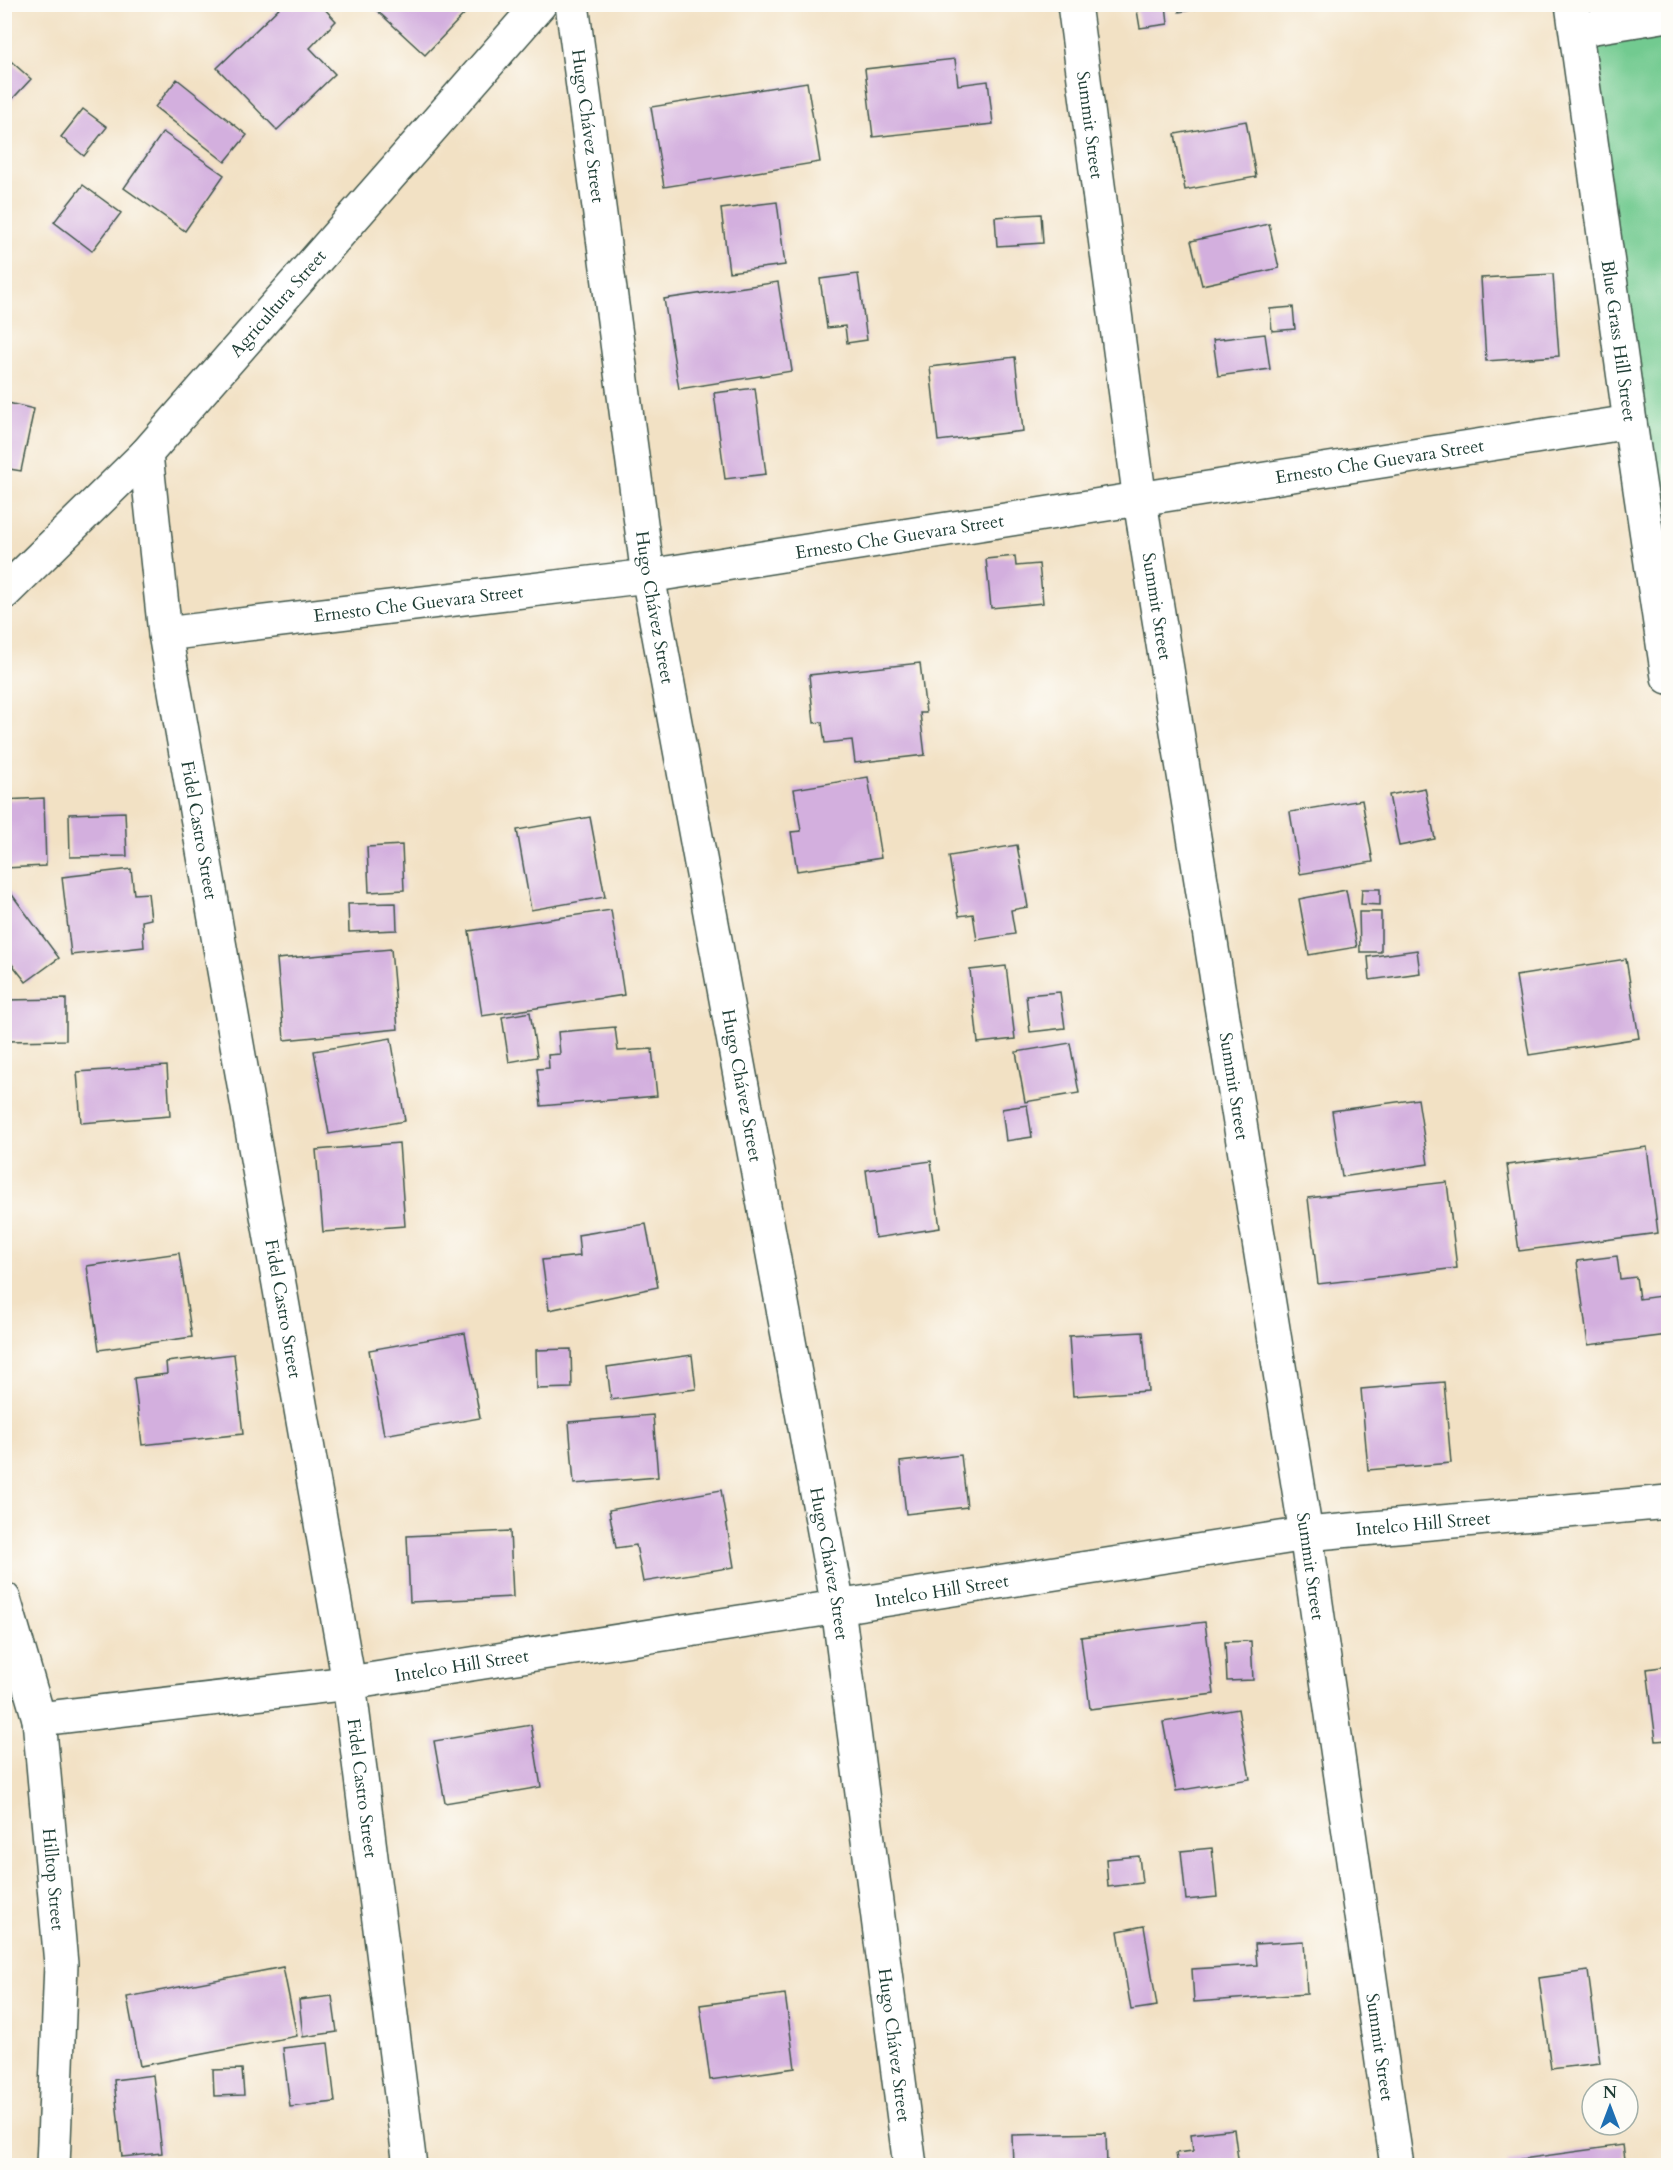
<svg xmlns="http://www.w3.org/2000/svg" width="1673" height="2170" font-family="Cardo,serif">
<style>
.green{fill:#72ca90;stroke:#488462;stroke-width:1.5}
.building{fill:#d3afde}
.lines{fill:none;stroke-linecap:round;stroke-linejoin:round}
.minor-casing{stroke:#3f564a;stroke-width:36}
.minor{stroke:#fff;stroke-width:33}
.labels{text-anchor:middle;stroke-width:6;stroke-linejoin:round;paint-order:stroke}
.street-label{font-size:18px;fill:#1f3d34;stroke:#fdfcf7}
</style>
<rect width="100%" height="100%" fill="#fdfcf7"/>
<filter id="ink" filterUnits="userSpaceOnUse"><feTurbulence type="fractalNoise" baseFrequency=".0167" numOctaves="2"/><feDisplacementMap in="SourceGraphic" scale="12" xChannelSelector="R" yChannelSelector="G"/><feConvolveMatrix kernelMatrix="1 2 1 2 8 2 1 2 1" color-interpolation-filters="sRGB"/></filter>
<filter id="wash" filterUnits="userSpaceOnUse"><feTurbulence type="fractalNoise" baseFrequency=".008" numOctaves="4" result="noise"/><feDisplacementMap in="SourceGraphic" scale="24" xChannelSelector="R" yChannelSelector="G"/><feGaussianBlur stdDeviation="1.35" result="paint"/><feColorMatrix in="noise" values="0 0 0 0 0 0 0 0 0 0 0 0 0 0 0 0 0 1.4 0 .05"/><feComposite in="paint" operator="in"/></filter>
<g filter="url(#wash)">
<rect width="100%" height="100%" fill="#f2e1c4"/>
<path class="green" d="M1584 5H1668V595Z"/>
<g id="blocks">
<path class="building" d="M283 4H320L336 21 310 48 335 74 277 130 217 68Z
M370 4H468L471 7 425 55Z
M1136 4H1166L1168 24 1140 28Z
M1178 4H1217V6L1179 12Z
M4 55 31 79 4 108Z
M955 59 958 85 988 81 993 124 873 137 865 69Z
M177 79 247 135 225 162 155 107Z
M807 82 820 162 664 187 651 107Z
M83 109 107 127 84 156 61 137Z
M1246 121 1256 177 1185 190 1175 134Z
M163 132 224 175 185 231 124 188Z
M83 185 121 213 92 251 54 222Z
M777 202 785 265 729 272 721 209Z
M1041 214 1043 243 997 246 995 217Z
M1269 224 1279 268 1202 285 1191 241Z
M858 274 867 340 847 343 845 326 827 328 820 279Z
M1553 274 1559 356 1486 361 1481 278Z
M778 282 792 371 679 389 664 299Z
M1293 307 1295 329 1272 331 1270 309Z
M1265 334 1270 369 1218 376 1213 340Z
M1015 357 1023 431 938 441 930 367Z
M755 388 766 474 725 479 714 393Z
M4 402 34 409 21 471 4 468Z
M1015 556 1016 566 1039 564 1043 603 991 608 986 559Z
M920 663 926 713H920L925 755 855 763 852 740 825 743 822 722 814 723 809 675Z
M868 777 881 858 797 871 791 832 801 831 794 789Z
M1425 788 1435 839 1399 846 1389 795Z
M44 798 46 866 4 868V800Z
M1362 800 1373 862 1300 874 1290 812Z
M125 812 127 856 70 857 69 814Z
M590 817 605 897 531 910 517 830Z
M402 845 404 890 369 892 367 847Z
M1017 845 1028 907 1011 910 1015 934 977 940 973 914 959 916 949 856Z
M131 869 134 894 148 893 151 919 142 921 144 947 71 955 62 877Z
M1362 889H1380V905L1361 904Z
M1346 890 1357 947 1309 955 1299 899Z
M10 892 59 958 26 982 4 954V897Z
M396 903 397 930 349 932 348 904Z
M611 910 624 995 482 1016 469 931Z
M1359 912H1381V952H1360Z
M391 949 398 1029 284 1040 277 959Z
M1417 950 1420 973 1370 980 1368 957Z
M1626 959 1639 1038 1529 1055 1516 976Z
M1006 966 1015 1039 978 1043 970 970Z
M1060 992 1065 1028 1030 1032 1026 995Z
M66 999V1040L5 1041 4 1000Z
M530 1012 537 1057 509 1062 502 1017Z
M615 1027 618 1051 652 1049 657 1096 541 1106 537 1069 549 1068 548 1055 560 1054 558 1032Z
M391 1038 405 1121 329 1134 314 1051Z
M1070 1043 1079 1093 1025 1102 1016 1052Z
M167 1066 170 1116 81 1123 77 1072Z
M1418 1099 1428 1164 1342 1177 1332 1111Z
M1027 1105 1032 1137 1006 1141 1002 1109Z
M399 1143 405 1226 323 1232 316 1150Z
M1647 1147 1658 1233 1519 1251 1507 1165Z
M931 1161 940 1228 875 1238 866 1170Z
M1447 1182 1457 1268 1318 1284 1308 1198Z
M646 1224 658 1287 549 1310 542 1260 580 1256 578 1235Z
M179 1253 192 1337 99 1350 87 1266Z
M1617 1256 1620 1279 1636 1277 1639 1299 1668 1295V1335L1588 1345 1577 1261Z
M1143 1332 1148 1391 1073 1396 1069 1336Z
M465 1333 480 1418 384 1435 369 1350Z
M571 1349 572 1388 537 1389 536 1350Z
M234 1354 243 1434 142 1445 134 1378 167 1374 166 1362Z
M692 1355 696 1389 611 1400 607 1367Z
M1444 1382 1451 1463 1368 1470 1361 1389Z
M653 1415 658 1477 574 1484 569 1422Z
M961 1455 967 1507 906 1514 900 1462Z
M721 1490 734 1567 643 1582 636 1545 616 1548 609 1510Z
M510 1531 513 1597 410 1602 407 1536Z
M1205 1622 1214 1694 1090 1709 1081 1637Z
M1251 1641 1253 1680 1227 1681 1225 1642Z
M1668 1666V1740L1656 1741 1647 1669Z
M1238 1709 1250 1779 1176 1791 1163 1722Z
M531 1725 541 1787 445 1803 434 1741Z
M1212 1848 1217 1897 1186 1900 1181 1851Z
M1139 1856 1142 1883 1108 1887 1106 1859Z
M1144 1926 1157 2006 1131 2010 1118 1931Z
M1304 1941 1307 1994 1194 2002 1192 1969 1257 1965 1255 1944Z
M283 1967 297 2036 140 2066 127 1997Z
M1588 1971 1600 2063 1551 2069 1539 1978Z
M785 1994 795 2068 710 2080 700 2005Z
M332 1996 337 2032 303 2037 299 2000Z
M328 2043 335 2102 290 2107 283 2048Z
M242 2069 244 2095 214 2096 213 2070Z
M153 2075 162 2153 122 2157 114 2080Z
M1234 2129 1239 2166H1178L1176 2153 1193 2151 1191 2134Z
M1106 2133 1107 2166H1013L1012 2135Z
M1623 2145 1626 2166H1508V2161Z"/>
</g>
</g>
<g filter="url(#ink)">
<use href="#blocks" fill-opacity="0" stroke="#3f564a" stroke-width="1.5"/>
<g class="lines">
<defs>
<g id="minor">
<path id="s1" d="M572 4 648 576 838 1607 910 2166"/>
<path id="s2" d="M1074 4 1140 501 1306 1534 1397 2166"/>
<path id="s3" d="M1572 4 1630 422 1668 677"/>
<path d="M1576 30 1668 15"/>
<path id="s4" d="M146 454 165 634 349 1683 410 2166"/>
<path id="s5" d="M4 593 146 454 540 4"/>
<path id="s6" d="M165 634 648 576 1630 422"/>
<path id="s7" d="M4 1599 39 1719 61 1964 53 2166"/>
<path id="s8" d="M39 1719 349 1683 1306 1534 1668 1502"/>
</g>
</defs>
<use href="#minor" class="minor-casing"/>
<use href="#minor" class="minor"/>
</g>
</g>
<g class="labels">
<g class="street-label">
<text dy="6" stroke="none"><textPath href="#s2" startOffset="122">Summit Street</textPath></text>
<text dy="6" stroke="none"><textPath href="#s1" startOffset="123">Hugo Chávez Street</textPath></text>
<text dy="6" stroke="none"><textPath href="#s5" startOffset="399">Agricultura Street</textPath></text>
<text dy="6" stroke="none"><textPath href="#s3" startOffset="340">Blue Grass Hill Street</textPath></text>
<text dy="6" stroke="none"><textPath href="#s6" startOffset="1227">Ernesto Che Guevara Street</textPath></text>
<text dy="6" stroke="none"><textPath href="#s6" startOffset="741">Ernesto Che Guevara Street</textPath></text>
<text dy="6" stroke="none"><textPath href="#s6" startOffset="255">Ernesto Che Guevara Street</textPath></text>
<text dy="6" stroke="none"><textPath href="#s2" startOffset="608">Summit Street</textPath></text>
<text dy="6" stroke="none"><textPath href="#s1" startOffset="609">Hugo Chávez Street</textPath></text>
<text dy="6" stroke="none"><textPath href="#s4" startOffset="380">Fidel Castro Street</textPath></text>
<text dy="6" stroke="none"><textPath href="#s1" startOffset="1095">Hugo Chávez Street</textPath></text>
<text dy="6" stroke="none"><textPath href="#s2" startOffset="1094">Summit Street</textPath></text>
<text dy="6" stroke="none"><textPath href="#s4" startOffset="866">Fidel Castro Street</textPath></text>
<text dy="6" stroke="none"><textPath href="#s8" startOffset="1398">Intelco Hill Street</textPath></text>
<text dy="6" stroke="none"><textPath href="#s1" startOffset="1581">Hugo Chávez Street</textPath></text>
<text dy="6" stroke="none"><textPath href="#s2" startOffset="1580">Summit Street</textPath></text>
<text dy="6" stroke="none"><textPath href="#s8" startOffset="912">Intelco Hill Street</textPath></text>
<text dy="6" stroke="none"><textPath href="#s8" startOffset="426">Intelco Hill Street</textPath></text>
<text dy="6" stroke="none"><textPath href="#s4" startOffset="1352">Fidel Castro Street</textPath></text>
<text dy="6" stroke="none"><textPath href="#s7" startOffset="286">Hilltop Street</textPath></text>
<text dy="6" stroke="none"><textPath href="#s1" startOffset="2067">Hugo Chávez Street</textPath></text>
<text dy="6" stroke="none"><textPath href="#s2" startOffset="2066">Summit Street</textPath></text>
</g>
</g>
<rect width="1673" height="2170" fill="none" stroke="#fdfcf7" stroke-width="24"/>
<g transform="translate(1610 2107)"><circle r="28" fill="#fdfcf7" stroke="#a4b0a9" stroke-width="1.5"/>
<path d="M0-4.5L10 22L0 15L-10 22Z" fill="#1f6fb2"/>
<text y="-9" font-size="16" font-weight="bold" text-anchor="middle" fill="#1f3d34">N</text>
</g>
</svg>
